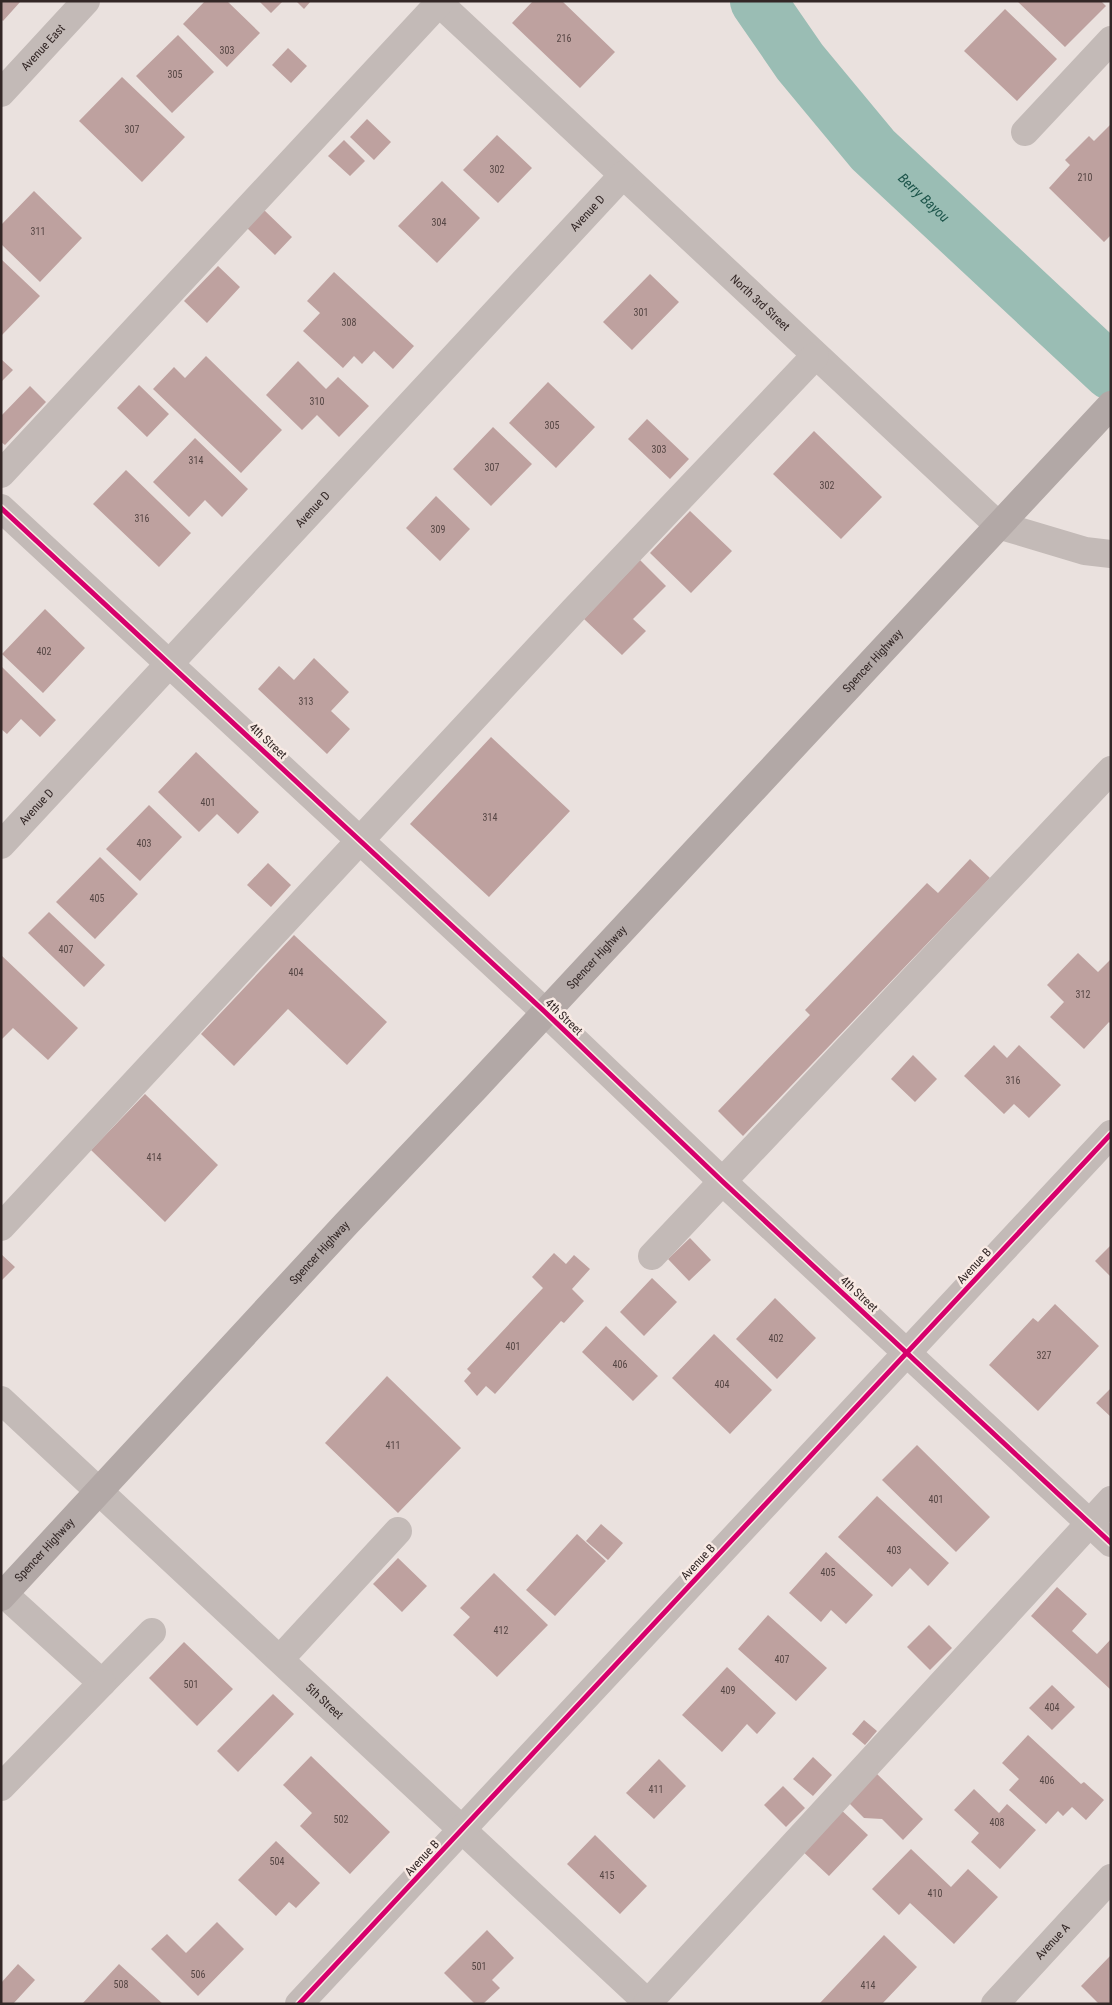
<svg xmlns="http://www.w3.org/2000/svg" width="1112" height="2005" font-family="'Roboto Condensed',sans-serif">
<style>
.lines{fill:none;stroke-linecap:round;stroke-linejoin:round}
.river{stroke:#9abdb4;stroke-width:56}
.building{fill:#bea19f}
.minor{stroke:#c3bab7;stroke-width:28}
.major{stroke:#b2a8a6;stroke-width:28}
.cycleway-casing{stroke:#f8eae4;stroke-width:8}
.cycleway{stroke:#d6006c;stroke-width:5}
.labels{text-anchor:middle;stroke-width:5;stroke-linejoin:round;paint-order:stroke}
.number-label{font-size:10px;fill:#564644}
.street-label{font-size:12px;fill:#332726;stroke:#f8eae4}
.water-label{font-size:14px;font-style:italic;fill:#1c544a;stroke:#f8eae4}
</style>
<rect width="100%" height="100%" fill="#eae1de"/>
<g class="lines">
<path class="river" id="s1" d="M758 1 800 62 873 150 1111 372"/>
</g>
<path class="building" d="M1 1H21L3 21 1 19Z
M205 1H227L260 33 227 67 183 24Z
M259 1H283L271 13Z
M296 1H311L304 9Z
M533 1H562L615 52 580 88 512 23Z
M1017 1H1101L1106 6 1065 47Z
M1005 9 1057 59 1017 101 964 51Z
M178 35 214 72 172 113 136 76Z
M288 48 307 66 291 83 272 65Z
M122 77 185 137 142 182 79 121Z
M367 119 391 142 374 160 350 137Z
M1111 124V235L1104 242 1049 188 1070 165 1065 160 1089 136 1094 141Z
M497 135 532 168 498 203 463 170Z
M344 140 365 161 350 176 328 156Z
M442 181 480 218 437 263 398 226Z
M34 191 82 238 40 282 1 244V225Z
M263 209 292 237 275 255 246 227Z
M1 259 40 296 1 336Z
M218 266 240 287 207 323 184 301Z
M334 272 414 346 393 369 374 351 362 364 354 356 343 368 303 331 320 313 307 301Z
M650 274 679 302 632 350 603 322Z
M206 356 282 430 241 473 153 389 174 367 185 378Z
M1 359 13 370 1 382Z
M298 361 326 389 338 377 369 406 339 437 317 415 302 430 266 395Z
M548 382 595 427 556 468 509 423Z
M139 385 169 414 147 437 117 408Z
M30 386 46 402 5 445 1 442V416Z
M647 419 689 459 670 479 628 439Z
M493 427 532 464 491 506 453 469Z
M814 431 882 497 841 539 773 474Z
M195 438 248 489 222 517 205 500 189 517 153 482Z
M126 470 191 533 159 567 93 504Z
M436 496 470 529 440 561 406 528Z
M690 511 732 551 691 593 650 553Z
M640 560 666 586 633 619 646 631 622 655 584 619Z
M45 609 85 648 43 693 2 654Z
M314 658 349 692 331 711 350 729 327 754 258 689 279 666 294 680Z
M2 667 56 720 40 737 21 719 7 734 1 729Z
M491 737 570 811 489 897 410 824Z
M196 752 259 812 238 834 217 814 199 832 158 792Z
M149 805 182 837 140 881 106 849Z
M100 857 138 894 95 939 56 902Z
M970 859 990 878 743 1136 718 1111 810 1015 805 1010 927 883 938 893Z
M268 863 291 885 271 907 247 885Z
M49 912 105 965 84 987 28 933Z
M294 935 387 1022 347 1065 288 1009 234 1066 201 1034Z
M1078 953 1098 972 1111 959V1024L1109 1022 1084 1049 1050 1017 1064 1002 1047 985Z
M1 955 78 1028 48 1060 13 1028 1 1040Z
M994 1045 1007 1058 1019 1045 1061 1085 1029 1118 1014 1104 1004 1114 964 1076Z
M913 1055 937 1079 915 1102 891 1079Z
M145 1094 218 1165 165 1222 91 1150Z
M690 1238 711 1260 689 1281 668 1259Z
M1111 1245V1277L1095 1261Z
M554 1253 566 1264 574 1255 590 1269 572 1289 584 1301 564 1323 561 1321 495 1394 486 1386 477 1396 464 1381 471 1373 467 1369 543 1288 532 1277Z
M1 1254 15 1267 1 1281Z
M652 1278 677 1302 644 1336 620 1312Z
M775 1298 816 1338 777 1379 736 1339Z
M1055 1304 1099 1346 1038 1411 989 1365 1033 1318 1038 1322Z
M606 1326 658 1376 633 1401 582 1352Z
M714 1334 772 1390 730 1434 672 1378Z
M387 1376 461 1448 398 1513 325 1443Z
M1111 1388V1417L1096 1403Z
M917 1445 990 1517 956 1552 882 1480Z
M877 1496 949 1563 928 1586 910 1568 892 1587 838 1537Z
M601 1524 623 1543 608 1560 586 1541Z
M577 1534 606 1561 555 1616 526 1590Z
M826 1552 873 1595 846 1624 831 1610 821 1622 789 1593Z
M398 1558 427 1586 402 1612 373 1584Z
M494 1573 548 1625 497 1677 453 1635 470 1617 460 1608Z
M1057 1587 1087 1614 1072 1631 1097 1654 1111 1639V1690L1031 1616Z
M768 1615 827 1668 796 1701 738 1649Z
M929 1625 952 1648 930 1670 907 1647Z
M184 1642 233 1689 197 1726 149 1678Z
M727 1667 776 1713 757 1734 747 1724 722 1752 682 1715Z
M1052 1685 1075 1707 1052 1730 1029 1708Z
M273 1694 294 1714 238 1772 217 1751Z
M864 1720 877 1731 865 1745 852 1734Z
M1028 1735 1081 1784 1084 1782 1104 1800 1086 1820 1072 1807 1063 1816 1058 1811 1046 1824 1009 1790 1019 1779 1002 1763Z
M311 1756 390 1832 350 1874 300 1826 312 1813 283 1785Z
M813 1757 832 1775 813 1796 793 1779Z
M659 1759 686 1786 654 1819 626 1793Z
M874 1771 923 1819 903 1840 882 1819 864 1818 846 1800Z
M783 1786 805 1808 786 1827 764 1805Z
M974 1789 999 1813 1007 1804 1036 1830 1000 1869 971 1842 979 1833 954 1810Z
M837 1806 868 1835 829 1876 798 1847Z
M595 1835 647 1886 620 1914 567 1864Z
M276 1841 320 1883 296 1908 289 1902 276 1916 238 1880Z
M911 1849 951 1887 968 1869 998 1897 954 1944 910 1903 899 1915 872 1889Z
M217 1922 244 1949 198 1996 151 1949 167 1934 186 1953Z
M487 1930 514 1958 492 1980 500 1988 483 2004H475L444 1973Z
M884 1935 917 1967 882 2004H819Z
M1111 1955V2004H1099L1081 1986Z
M18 1964 35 1980 13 2004H1V1983Z
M119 1964 163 2004H82Z"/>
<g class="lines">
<g class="minor">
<path id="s2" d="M437 1 998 525 1085 551 1111 554"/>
<path id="s3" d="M1 93 86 1"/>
<path d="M1025 132 1111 40"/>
<path d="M1 474 439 3"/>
<path d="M1 508 545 1012 722 1181 1111 1543"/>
<path id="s4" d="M1 845 623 175"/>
<path d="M1 1227 573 611 815 356"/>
<path d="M652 1256 1111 770"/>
<path id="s5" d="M1 1400 649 2004"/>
<path d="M4 1594 102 1683 152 1632"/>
<path d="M280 1659 398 1531"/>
<path d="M1 1787 102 1683"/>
<path d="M299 2004 1111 1134"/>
<path d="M647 2004 1111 1500"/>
<path id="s6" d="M995 2004 1111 1878"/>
</g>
<path class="major" id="s7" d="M1 1597 346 1224 476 1087 1111 405"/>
<defs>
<path id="cycleway" d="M1 508 545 1012 722 1181 1111 1543
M299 2004 1111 1134"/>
</defs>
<use href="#cycleway" class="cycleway-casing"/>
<use href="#cycleway" class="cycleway"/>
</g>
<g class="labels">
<g class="number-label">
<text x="564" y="42">216</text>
<text x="227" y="54">303</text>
<text x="175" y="78">305</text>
<text x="132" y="133">307</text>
<text x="497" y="173">302</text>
<text x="1085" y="181">210</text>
<text x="439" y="226">304</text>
<text x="38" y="235">311</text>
<text x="641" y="316">301</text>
<text x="349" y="326">308</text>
<text x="317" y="405">310</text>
<text x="552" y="429">305</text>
<text x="659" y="453">303</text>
<text x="196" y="464">314</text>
<text x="492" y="471">307</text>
<text x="827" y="489">302</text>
<text x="142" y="522">316</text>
<text x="438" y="533">309</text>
<text x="44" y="655">402</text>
<text x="306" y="705">313</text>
<text x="208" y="806">401</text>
<text x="490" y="821">314</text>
<text x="144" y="847">403</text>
<text x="97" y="902">405</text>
<text x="66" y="953">407</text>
<text x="296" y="976">404</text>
<text x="1083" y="998">312</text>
<text x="1013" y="1084">316</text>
<text x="154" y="1161">414</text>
<text x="776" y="1342">402</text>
<text x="513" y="1350">401</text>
<text x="1044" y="1359">327</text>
<text x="620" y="1368">406</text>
<text x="722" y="1388">404</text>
<text x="393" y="1449">411</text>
<text x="936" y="1503">401</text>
<text x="894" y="1554">403</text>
<text x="828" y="1576">405</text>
<text x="501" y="1634">412</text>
<text x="782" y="1663">407</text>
<text x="191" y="1688">501</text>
<text x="728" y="1694">409</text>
<text x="1052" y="1711">404</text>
<text x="1047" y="1784">406</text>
<text x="656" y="1793">411</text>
<text x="341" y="1823">502</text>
<text x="997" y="1826">408</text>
<text x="277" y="1865">504</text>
<text x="607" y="1879">415</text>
<text x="935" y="1897">410</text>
<text x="479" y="1970">501</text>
<text x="198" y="1978">506</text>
<text x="121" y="1988">508</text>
<text x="868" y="1989">414</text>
</g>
<g class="street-label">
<text dy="4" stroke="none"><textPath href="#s3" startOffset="62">Avenue East</textPath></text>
<text dy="4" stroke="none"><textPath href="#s4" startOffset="862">Avenue D</textPath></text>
<text dy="4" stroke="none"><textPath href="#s2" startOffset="442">North 3rd Street</textPath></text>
<text dy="4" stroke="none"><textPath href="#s4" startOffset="458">Avenue D</textPath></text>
<text dy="4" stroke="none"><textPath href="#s7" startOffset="1279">Spencer Highway</textPath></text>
<text transform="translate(268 741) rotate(43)" y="4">4th Street</text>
<text dy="4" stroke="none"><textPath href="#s4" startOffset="52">Avenue D</textPath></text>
<text dy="4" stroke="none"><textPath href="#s7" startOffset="874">Spencer Highway</textPath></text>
<text transform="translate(564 1017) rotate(44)" y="4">4th Street</text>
<text dy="4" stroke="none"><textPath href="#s7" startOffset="469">Spencer Highway</textPath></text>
<text transform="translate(974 1266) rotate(-47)" y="4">Avenue B</text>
<text transform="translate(859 1294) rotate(43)" y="4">4th Street</text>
<text dy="4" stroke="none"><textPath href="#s7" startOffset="64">Spencer Highway</textPath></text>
<text transform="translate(698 1562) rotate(-47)" y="4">Avenue B</text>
<text dy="4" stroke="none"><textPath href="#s5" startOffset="442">5th Street</textPath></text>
<text transform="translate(422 1858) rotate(-47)" y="4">Avenue B</text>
<text dy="4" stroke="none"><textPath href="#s6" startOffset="85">Avenue A</textPath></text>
</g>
<g class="water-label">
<text dy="5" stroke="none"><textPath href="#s1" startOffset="258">Berry Bayou</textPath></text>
</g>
</g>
<rect width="1112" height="2005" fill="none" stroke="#332726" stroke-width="5"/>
</svg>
